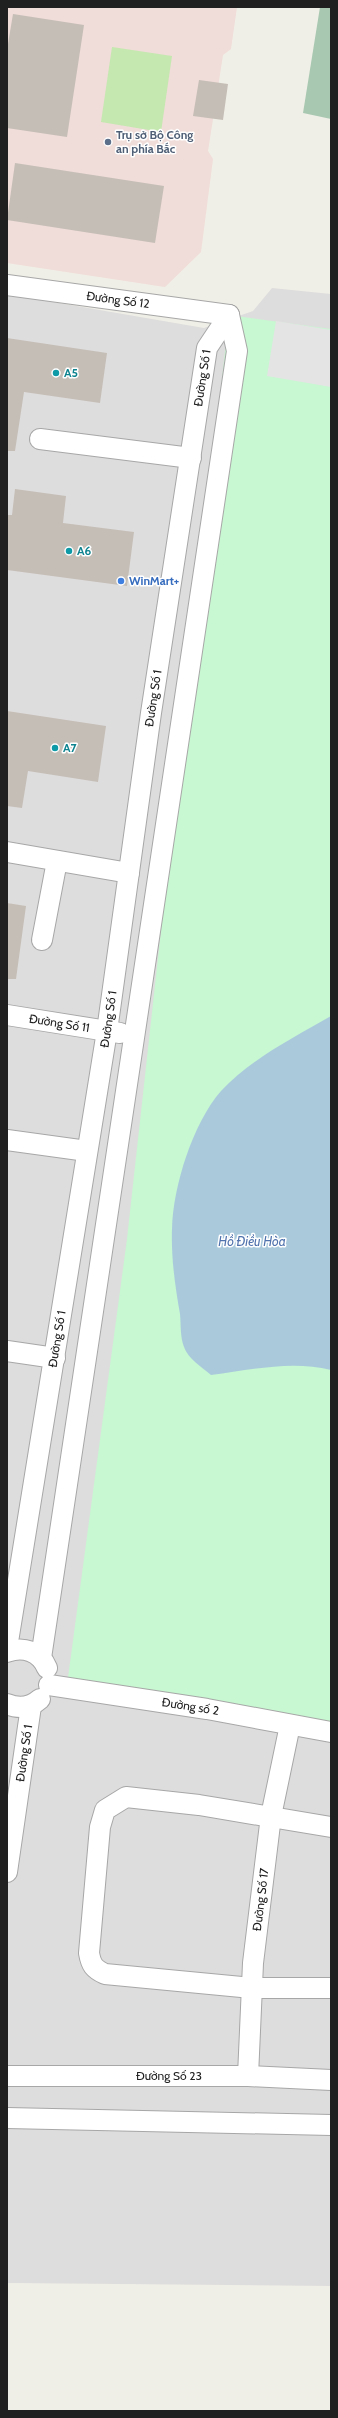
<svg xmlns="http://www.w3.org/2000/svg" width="338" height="2418" font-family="Cabin,sans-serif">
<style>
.residential{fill:#dedddd}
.commercial{fill:#f0dcd8}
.grass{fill:#c4e8b0}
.cemetery{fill:#a9c8b2}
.park{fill:#c7f8d1}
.parking{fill:#e4e4e4}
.water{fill:#aacadc}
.building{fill:#c5beb7}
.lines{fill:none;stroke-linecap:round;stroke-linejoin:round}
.minor-casing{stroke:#a7a7a7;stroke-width:22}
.minor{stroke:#fff;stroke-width:20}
.service-dot{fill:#5c6f8a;stroke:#fff;stroke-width:1.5}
.culture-dot{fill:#0f9aa8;stroke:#fff;stroke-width:1.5}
.shop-dot{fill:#3f7fe0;stroke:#fff;stroke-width:1.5}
.labels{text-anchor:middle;stroke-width:3;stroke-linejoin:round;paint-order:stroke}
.service-label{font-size:12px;font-weight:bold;fill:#4e5e75;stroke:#fff;text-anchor:start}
.street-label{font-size:12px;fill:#202020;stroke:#fff}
.culture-label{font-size:12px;font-weight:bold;fill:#0d838f;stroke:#fff;text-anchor:start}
.shop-label{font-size:12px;font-weight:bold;fill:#366cbe;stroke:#fff;text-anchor:start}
.water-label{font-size:13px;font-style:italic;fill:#5072ad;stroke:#fff}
</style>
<rect width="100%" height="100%" fill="#f0efe7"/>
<path class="residential" d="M272 288 331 294V2286L7 2283V294L204 328 253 311Z"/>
<path class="commercial" d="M7 7H237L231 49 223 55 208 151 213 159 201 252 165 287 7 263Z"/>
<path class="grass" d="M112 47 172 56 161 132 101 122Z"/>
<path class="cemetery" d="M320 7H331V119L303 113Z"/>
<path class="park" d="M229 315 331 329V1732L67 1685 127 1239Z"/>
<path class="parking" d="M276 321 331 330V387L267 376Z"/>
<path class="water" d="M331 1016V1370C291 1360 251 1370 211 1375 202 1367 188 1359 184 1347 180 1337 181 1324 180 1314 175 1286 171 1257 172 1229 173 1186 193 1123 221 1091 252 1058 293 1038 331 1016Z"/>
<path class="building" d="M13 14 84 25 67 137 7 128V50Z
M199 80 228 84 223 120 193 116Z
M15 163 164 186 155 243 7 220Z
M7 338 107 353 100 403 24 392 15 451H7Z
M15 489 66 496 63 523 134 532 127 586 7 570V515H12Z
M7 711 106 726 98 782 28 771 22 808 7 806Z
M7 903 26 906 16 979H7Z"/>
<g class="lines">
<defs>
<g id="minor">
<path id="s1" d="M7 285 229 315"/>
<path d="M40 439 191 458"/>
<path d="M7 852 129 873"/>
<path d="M42 940 57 861"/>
<path id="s2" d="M7 1015 120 1033"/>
<path d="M7 1140 87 1151"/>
<path d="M7 1351 55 1358"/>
<path id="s3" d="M7 1648 107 1031 151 713 207 348 229 315"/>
<path d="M7 1652C23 1646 40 1651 47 1668"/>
<path d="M41 1658 237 351 229 315"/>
<path id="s4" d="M49 1685 207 1709 331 1732"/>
<path d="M7 1704C19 1709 30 1708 40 1699"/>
<path d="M331 1827 199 1805 126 1797 105 1810 100 1827 89 1953C91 1965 94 1969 105 1974L252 1988H331"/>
<path id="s5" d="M7 1872 31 1706"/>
<path id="s6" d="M7 2076H248L331 2080"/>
<path id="s7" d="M248 2076 253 1963 271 1816 290 1725"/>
<path d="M7 2118 331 2125"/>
</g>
</defs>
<use href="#minor" class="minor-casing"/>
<use href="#minor" class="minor"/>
</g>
<circle class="service-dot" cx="108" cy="142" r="4"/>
<g class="culture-dot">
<circle cx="56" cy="373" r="4"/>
<circle cx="69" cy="551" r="4"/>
<circle cx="55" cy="748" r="4"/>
</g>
<circle class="shop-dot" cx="121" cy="581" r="4"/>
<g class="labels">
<g class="service-label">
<text x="116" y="139">Trụ sở Bộ Công<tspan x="116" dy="14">an phía Bắc</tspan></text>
</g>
<g class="street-label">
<text dy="4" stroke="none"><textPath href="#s1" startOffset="112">Đường Số 12</textPath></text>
<text dy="4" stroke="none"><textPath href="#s3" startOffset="1285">Đường Số 1</textPath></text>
<text dy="4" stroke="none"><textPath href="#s3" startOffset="961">Đường Số 1</textPath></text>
<text dy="4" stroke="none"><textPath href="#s3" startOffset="637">Đường Số 1</textPath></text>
<text dy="4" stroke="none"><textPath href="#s2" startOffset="53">Đường Số 11</textPath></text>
<text dy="4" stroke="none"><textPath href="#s3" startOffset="313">Đường Số 1</textPath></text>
<text dy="4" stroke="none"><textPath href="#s4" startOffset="143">Đường số 2</textPath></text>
<text dy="4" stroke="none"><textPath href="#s5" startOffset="120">Đường Số 1</textPath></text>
<text dy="4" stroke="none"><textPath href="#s7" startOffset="177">Đường Số 17</textPath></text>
<text dy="4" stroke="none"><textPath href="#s6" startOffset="162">Đường Số 23</textPath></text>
</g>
<g class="culture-label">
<text x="64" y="377">A5</text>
<text x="77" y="555">A6</text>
<text x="63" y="752">A7</text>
</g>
<g class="shop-label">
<text x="129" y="585">WinMart+</text>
</g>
<g class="water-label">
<text x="252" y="1246">Hồ Điều Hòa</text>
</g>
</g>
<rect width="338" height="2418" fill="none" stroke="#202020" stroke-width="16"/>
</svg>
